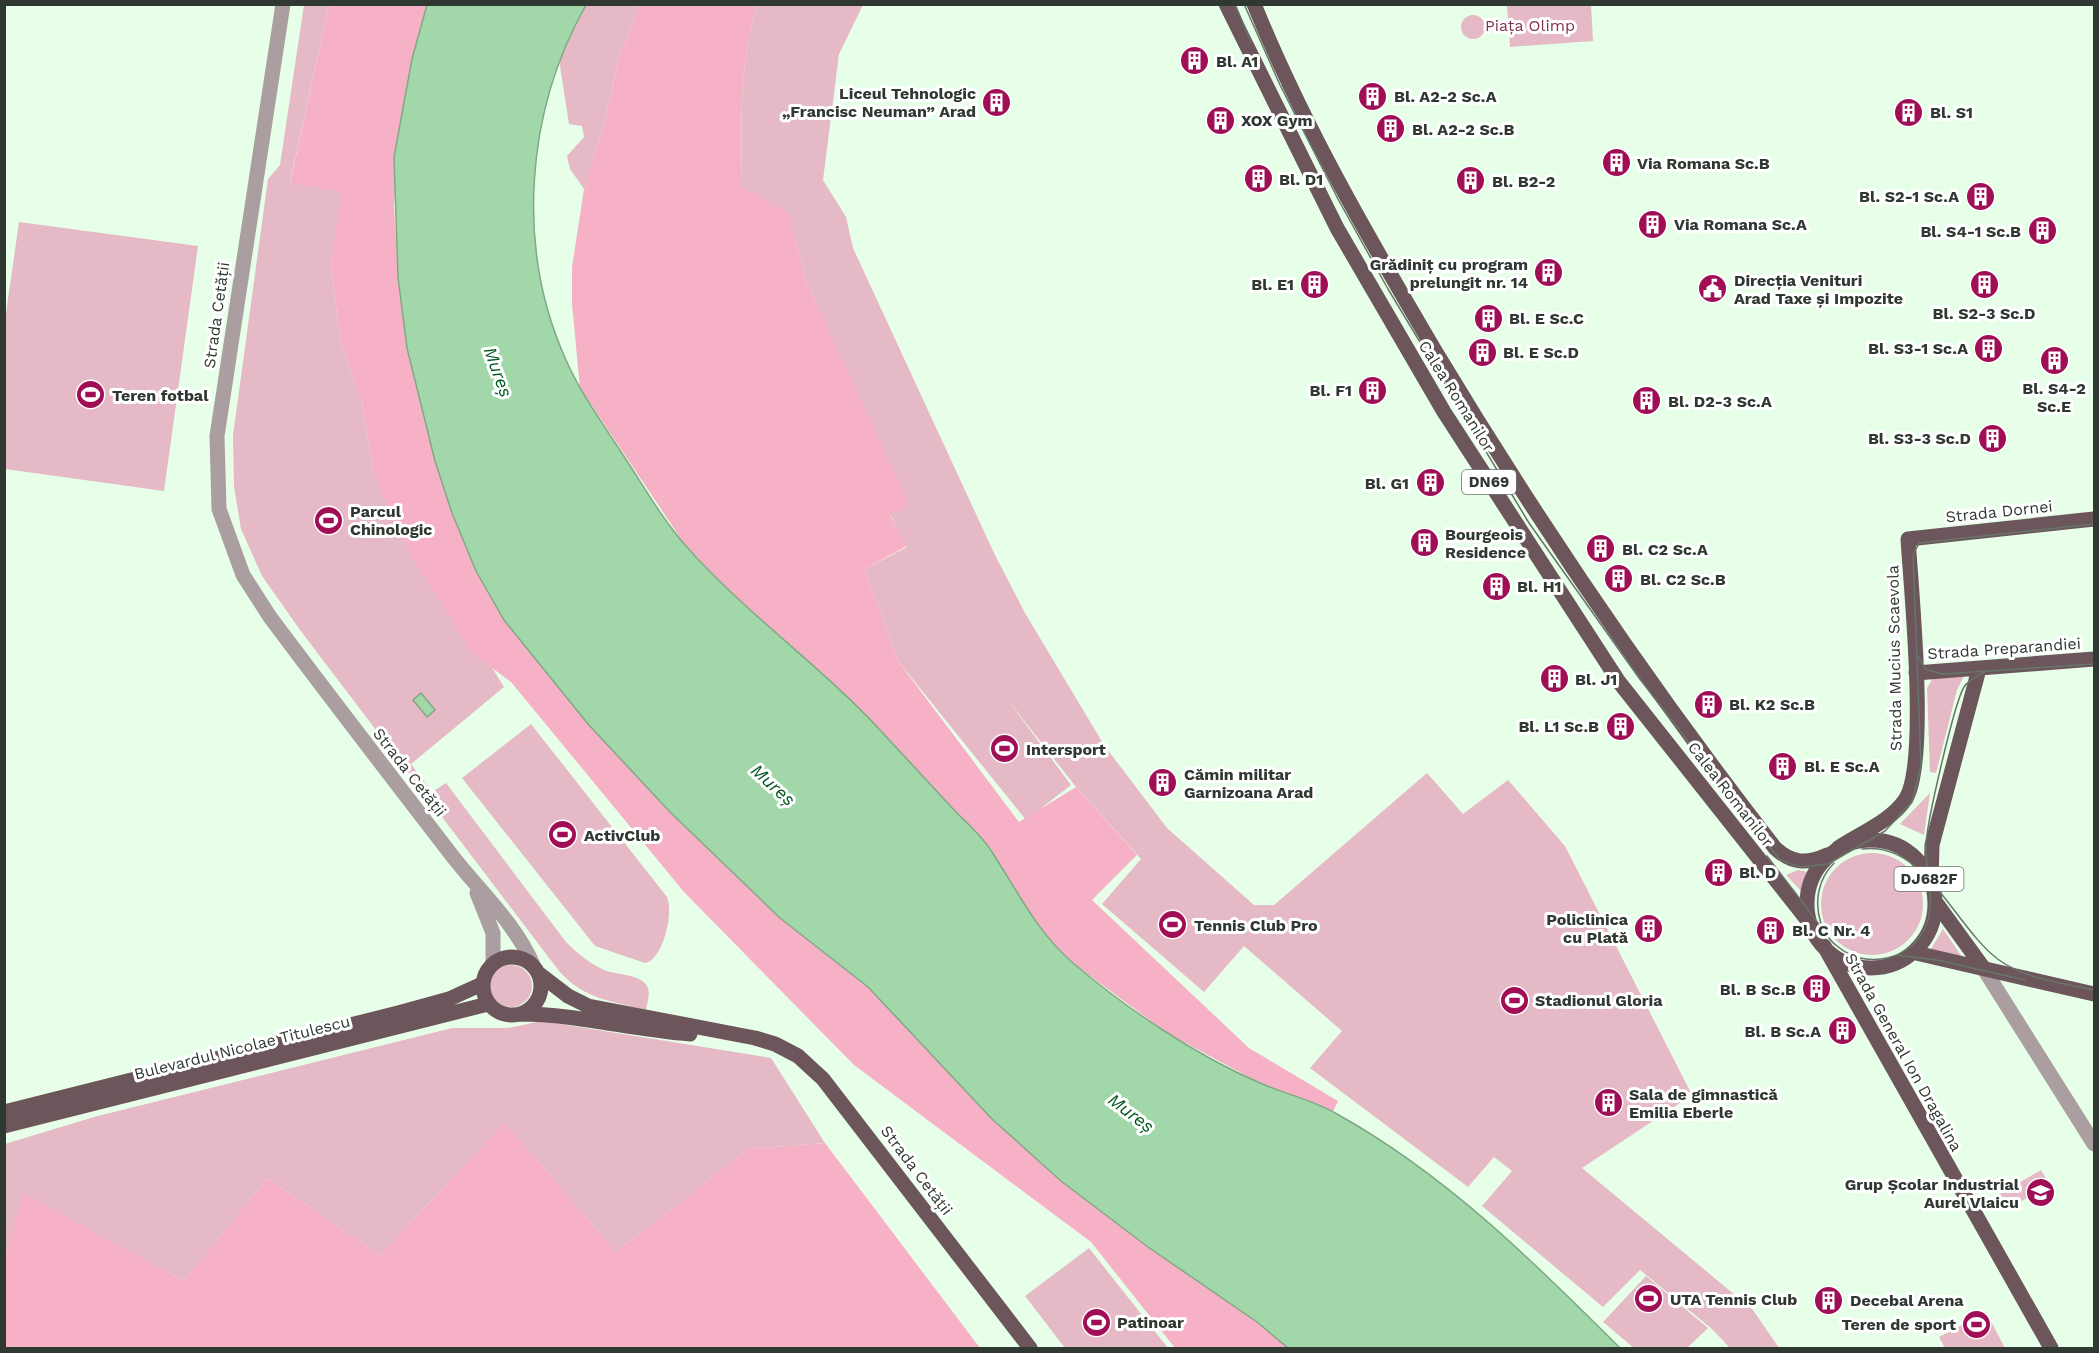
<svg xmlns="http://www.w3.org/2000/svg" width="2099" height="1353" font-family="'Work Sans',sans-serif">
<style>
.green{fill:#e5b9c6}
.forest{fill:#f7b1c7}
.water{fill:#a2d8a9;stroke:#80a885;stroke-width:1.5}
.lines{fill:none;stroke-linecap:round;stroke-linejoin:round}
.minor{stroke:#ab9ea1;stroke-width:15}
.major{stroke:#6c565c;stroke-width:15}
.tram{stroke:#687569;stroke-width:1.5}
.labels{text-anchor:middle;stroke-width:6;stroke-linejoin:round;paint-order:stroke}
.shield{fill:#fff;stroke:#6e746f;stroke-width:1.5}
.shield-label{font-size:15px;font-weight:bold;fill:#303931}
.park-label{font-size:16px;fill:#833351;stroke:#fff}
.poi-label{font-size:16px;font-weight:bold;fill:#303931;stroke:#fff;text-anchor:start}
.street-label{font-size:16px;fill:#303931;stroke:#fff}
.water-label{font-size:18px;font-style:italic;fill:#00571f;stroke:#fff}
</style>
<rect width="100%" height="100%" fill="#e7fee9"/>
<path class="green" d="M1532 4 1591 5 1593 41 1510 47 1507 6Z
M304 5H329L290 182 342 192 331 266 340 339 362 402 374 476 504 687 411 764 432 792 446 783 566 942C577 953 589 963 604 970 616 975 641 974 647 986 651 993 647 1003 646 1010 611 1001 584 999 559 971L300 630 262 576 241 529 234 487 233 435 268 179 280 165Z
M586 5H640L619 57 604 125 584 189 570 169 567 156 584 137 582 126 569 124 559 60 568 37Z
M757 5H863L839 54 823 180 846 217 853 248 994 553 1025 613 1104 745 1167 828 1254 905H1274L1427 773 1463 814 1508 780 1565 846 1692 1095 1582 1168 1753 1310 1779 1348H1730L1712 1329 1640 1270 1603 1307 1482 1206 1512 1171 1494 1157 1468 1187 1310 1068 1342 1031 1244 946 1204 992 1102 904 1141 859 1076 787 1004 695 1071 785 1026 820 898 661 865 569 907 547 890 514 908 504 807 283 788 213 742 187C741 124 739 66 757 5Z
M1461 27a12 12 0 1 1 24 0a12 12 0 1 1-24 0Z
M19 222 198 246 164 491 5 469V320Z
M1964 676 1957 690 1936 773 1930 772 1927 688 1933 678Z
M531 724 667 897C674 912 663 960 645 963L595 946 462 778Z
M1930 793 1924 835 1900 824Z
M1821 904a51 51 0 1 1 102 0a51 51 0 1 1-102 0Z
M1798 870 1808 872 1802 892 1786 875Z
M1943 929 1964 960 1929 952Z
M490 986a21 21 0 1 1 42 0a21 21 0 1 1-42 0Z
M542 1021 771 1058 825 1143 748 1149 616 1252 505 1122 380 1255 267 1178 184 1281 24 1194 5 1256V1144L94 1117 452 1028H508Z
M2041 1170 2050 1185 2004 1211 1995 1197Z
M1089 1248 1168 1348H1065L1025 1296Z
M1646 1276 1708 1328 1687 1348H1634L1603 1322Z
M1986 1312 2005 1348H1945L1939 1337Z"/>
<path class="forest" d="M329 5H427L412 59 394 204 398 277 407 348 435 461 452 513 476 571 504 620 588 724 670 812 780 918 868 987 992 1119 1061 1181 1148 1247 1257 1322 1288 1348H1175L1091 1242 854 1065 684 892 511 682 473 654 413 559 374 476 362 402 340 339 331 266 341 192 290 183Z
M640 5H757C739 66 741 124 742 187L788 212 807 283 909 504 890 515 907 546 865 569 898 661 1019 822 1076 787 1137 855 1092 900 1249 1048 1338 1101 1333 1112 1256 1081 1167 1033 1074 964 1042 933 1013 890 991 849 867 716 725 587 683 542 580 388 572 304V267L584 189 604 125 619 57Z
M505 1122 616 1252 748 1149 825 1143 980 1348H5V1256L23 1193 184 1281 267 1178 380 1255Z"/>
<path class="water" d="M427 5H586C526 111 515 247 566 360 581 394 603 424 623 455 643 485 662 519 686 546 745 613 820 665 880 730 905 757 930 784 955 811 968 824 983 837 992 852 1018 892 1037 932 1073 963 1127 1009 1195 1055 1260 1083 1285 1094 1313 1100 1337 1114 1445 1174 1533 1261 1620 1348H1288L1257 1322 1148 1247 1061 1181 992 1119 868 987 780 918 670 812 588 724 504 620 476 571 452 513 435 461 407 348 398 277 394 157 412 59Z
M421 693 435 710 427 717 413 700Z"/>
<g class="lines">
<path class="minor" d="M283 4 217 436 219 509 243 575 270 617C329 696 390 775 450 853 479 891 515 922 534 967
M477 893 493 933V963
M1982 966 2094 1144"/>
<path class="major" d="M1226 4 1337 228 1444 412 1619 682 1809 922
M1254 4C1303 125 1368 237 1434 349 1538 522 1651 689 1775 848 1792 864 1807 864 1827 855
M1916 673 2094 659
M1807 904a64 64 0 1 1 128 0a64 64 0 1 1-128 0Z
M1838 848C1859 834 1891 821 1905 800 1929 765 1911 588 1908 539L2094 519
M1931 881 1932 845 1979 669
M1937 904 1982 966
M1824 946 2051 1348
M1916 953 2094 994
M483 986a29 29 0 1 1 58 0a29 29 0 1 1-58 0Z
M538 973 568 996 588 1006 755 1038 775 1044 798 1056 823 1079 1030 1348
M520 1014C577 1014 633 1030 690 1034
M4 1112 398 1013 449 999 482 984
M4 1126 488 1004"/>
<path class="tram" d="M1235 4 1251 42
M1244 4 1280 85 1338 199 1388 289 1529 523 1639 678 1780 860 1801 867 1828 864 1885 831 1912 802 1921 766 1913 555 1919 543 2094 524
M1918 656 1925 669 1942 674 2094 664
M1862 849C1925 840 1955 928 1999 960 2025 979 2063 983 2094 990
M1767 856C1783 877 1799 897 1814 918 1822 927 1827 939 1837 946 1866 971 1914 960 1927 923 1936 897 1925 872 1926 846 1926 825 1954 704 1964 687 1969 679 1978 676 1986 671
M1821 924C1814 902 1818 879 1834 863
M1897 955 1937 960 2025 980"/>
</g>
<defs>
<symbol id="building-disc" viewBox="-11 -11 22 22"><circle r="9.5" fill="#a00f56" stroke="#fff"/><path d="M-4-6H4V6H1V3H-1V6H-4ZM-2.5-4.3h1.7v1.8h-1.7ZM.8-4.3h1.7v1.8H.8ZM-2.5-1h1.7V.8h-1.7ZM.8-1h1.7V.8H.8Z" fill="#fff"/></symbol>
<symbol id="civic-disc" viewBox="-11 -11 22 22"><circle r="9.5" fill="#a00f56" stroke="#fff"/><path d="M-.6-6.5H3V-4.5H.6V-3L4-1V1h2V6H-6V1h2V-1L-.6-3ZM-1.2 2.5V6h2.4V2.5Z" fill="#fff"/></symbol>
<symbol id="stadium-disc" viewBox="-11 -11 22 22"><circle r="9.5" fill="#a00f56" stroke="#fff"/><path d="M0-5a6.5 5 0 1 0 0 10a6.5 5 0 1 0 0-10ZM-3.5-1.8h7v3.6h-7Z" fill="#fff"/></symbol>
<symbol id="school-disc" viewBox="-11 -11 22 22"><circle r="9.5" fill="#a00f56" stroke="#fff"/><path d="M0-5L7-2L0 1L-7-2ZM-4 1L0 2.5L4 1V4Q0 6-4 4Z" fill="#fff"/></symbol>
</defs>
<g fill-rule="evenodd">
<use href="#building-disc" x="1178" y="44" width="33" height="33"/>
<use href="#building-disc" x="1356" y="80" width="33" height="33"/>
<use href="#building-disc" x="980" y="86" width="33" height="33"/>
<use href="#building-disc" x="1892" y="96" width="33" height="33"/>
<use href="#building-disc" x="1204" y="104" width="33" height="33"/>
<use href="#building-disc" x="1374" y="112" width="33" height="33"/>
<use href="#building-disc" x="1600" y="146" width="33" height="33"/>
<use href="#building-disc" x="1242" y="162" width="33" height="33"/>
<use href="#building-disc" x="1454" y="164" width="33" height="33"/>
<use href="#building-disc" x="1964" y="180" width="33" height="33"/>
<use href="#building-disc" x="1636" y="208" width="33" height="33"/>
<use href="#building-disc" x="2026" y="214" width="33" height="33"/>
<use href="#building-disc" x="1532" y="256" width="33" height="33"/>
<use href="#building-disc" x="1298" y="268" width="33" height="33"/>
<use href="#building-disc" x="1968" y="268" width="33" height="33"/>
<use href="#civic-disc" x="1696" y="272" width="33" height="33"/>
<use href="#building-disc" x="1472" y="302" width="33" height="33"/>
<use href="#building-disc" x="1972" y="332" width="33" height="33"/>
<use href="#building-disc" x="1466" y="336" width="33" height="33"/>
<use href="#building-disc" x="2038" y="344" width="33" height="33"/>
<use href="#building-disc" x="1356" y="374" width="33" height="33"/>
<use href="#stadium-disc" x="74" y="378" width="33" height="33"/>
<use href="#building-disc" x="1630" y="384" width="33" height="33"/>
<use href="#building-disc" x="1976" y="422" width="33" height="33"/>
<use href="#building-disc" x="1414" y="466" width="33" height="33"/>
<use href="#stadium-disc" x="312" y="504" width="33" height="33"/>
<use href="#building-disc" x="1408" y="526" width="33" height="33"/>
<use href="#building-disc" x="1584" y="532" width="33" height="33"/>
<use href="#building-disc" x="1602" y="562" width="33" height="33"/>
<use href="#building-disc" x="1480" y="570" width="33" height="33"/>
<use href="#building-disc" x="1538" y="662" width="33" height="33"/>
<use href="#building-disc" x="1692" y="688" width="33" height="33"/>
<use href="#building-disc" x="1604" y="710" width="33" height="33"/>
<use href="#stadium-disc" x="988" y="732" width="33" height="33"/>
<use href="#building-disc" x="1766" y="750" width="33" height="33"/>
<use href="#building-disc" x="1146" y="766" width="33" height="33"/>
<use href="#stadium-disc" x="546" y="818" width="33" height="33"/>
<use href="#building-disc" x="1702" y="856" width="33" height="33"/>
<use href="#stadium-disc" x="1156" y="908" width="33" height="33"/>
<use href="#building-disc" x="1632" y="912" width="33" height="33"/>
<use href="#building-disc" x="1754" y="914" width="33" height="33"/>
<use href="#building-disc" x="1800" y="972" width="33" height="33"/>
<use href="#stadium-disc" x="1498" y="984" width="33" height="33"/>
<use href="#building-disc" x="1826" y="1014" width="33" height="33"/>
<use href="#building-disc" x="1592" y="1086" width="33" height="33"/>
<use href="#school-disc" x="2024" y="1176" width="33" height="33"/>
<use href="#stadium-disc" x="1632" y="1282" width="33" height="33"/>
<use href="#building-disc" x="1812" y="1284" width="33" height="33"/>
<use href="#stadium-disc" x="1080" y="1306" width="33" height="33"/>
<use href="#stadium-disc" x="1960" y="1308" width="33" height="33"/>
</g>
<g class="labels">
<g class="shield">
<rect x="1462" y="470" width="54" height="24" rx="4.5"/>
<rect x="1894.5" y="867" width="69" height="24" rx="4.5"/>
</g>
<g class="shield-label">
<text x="1489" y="487">DN69</text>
<text x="1929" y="884">DJ682F</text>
</g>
<g class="park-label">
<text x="1530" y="31">Piața Olimp</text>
</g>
<g class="poi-label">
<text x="1216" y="67">Bl. A1</text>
<text x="976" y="99" text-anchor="end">Liceul Tehnologic<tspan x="976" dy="18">„Francisc Neuman” Arad</tspan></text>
<text x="1394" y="102">Bl. A2-2 Sc.A</text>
<text x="1930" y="118">Bl. S1</text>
<text x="1241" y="126">XOX Gym</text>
<text x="1412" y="135">Bl. A2-2 Sc.B</text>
<text x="1637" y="169">Via Romana Sc.B</text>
<text x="1279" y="185">Bl. D1</text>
<text x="1492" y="187">Bl. B2-2</text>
<text x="1959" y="202" text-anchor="end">Bl. S2-1 Sc.A</text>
<text x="1674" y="230">Via Romana Sc.A</text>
<text x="2021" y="237" text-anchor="end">Bl. S4-1 Sc.B</text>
<text x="1528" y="270" text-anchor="end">Grădiniț cu program<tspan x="1528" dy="18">prelungit nr. 14</tspan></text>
<text x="1734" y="286">Direcția Venituri<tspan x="1734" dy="18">Arad Taxe și Impozite</tspan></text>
<text x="1294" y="290" text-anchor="end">Bl. E1</text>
<text x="1984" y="319" text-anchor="middle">Bl. S2-3 Sc.D</text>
<text x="1509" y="324">Bl. E Sc.C</text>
<text x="1968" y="354" text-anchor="end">Bl. S3-1 Sc.A</text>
<text x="1503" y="358">Bl. E Sc.D</text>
<text x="2054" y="394" text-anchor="middle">Bl. S4-2<tspan x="2054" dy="18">Sc.E</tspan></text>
<text x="1352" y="396" text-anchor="end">Bl. F1</text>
<text x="112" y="401">Teren fotbal</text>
<text x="1668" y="407">Bl. D2-3 Sc.A</text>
<text x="1971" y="444" text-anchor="end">Bl. S3-3 Sc.D</text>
<text x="1409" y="489" text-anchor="end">Bl. G1</text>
<text x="350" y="517">Parcul<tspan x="350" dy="18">Chinologic</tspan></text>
<text x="1445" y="540">Bourgeois<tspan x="1445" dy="18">Residence</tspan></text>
<text x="1622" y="555">Bl. C2 Sc.A</text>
<text x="1640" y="585">Bl. C2 Sc.B</text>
<text x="1517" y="592">Bl. H1</text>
<text x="1575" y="685">Bl. J1</text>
<text x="1729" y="710">Bl. K2 Sc.B</text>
<text x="1599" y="732" text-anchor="end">Bl. L1 Sc.B</text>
<text x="1026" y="755">Intersport</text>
<text x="1804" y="772">Bl. E Sc.A</text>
<text x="1184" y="780">Cămin militar<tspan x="1184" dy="18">Garnizoana Arad</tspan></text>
<text x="584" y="841">ActivClub</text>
<text x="1739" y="878">Bl. D</text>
<text x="1628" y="925" text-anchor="end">Policlinica<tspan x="1628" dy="18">cu Plată</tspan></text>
<text x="1194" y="931">Tennis Club Pro</text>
<text x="1792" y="936">Bl. C Nr. 4</text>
<text x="1796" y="995" text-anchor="end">Bl. B Sc.B</text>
<text x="1535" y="1006">Stadionul Gloria</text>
<text x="1821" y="1037" text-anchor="end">Bl. B Sc.A</text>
<text x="1629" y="1100">Sala de gimnastică<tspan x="1629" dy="18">Emilia Eberle</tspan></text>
<text x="2019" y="1190" text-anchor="end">Grup Școlar Industrial<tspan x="2019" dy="18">Aurel Vlaicu</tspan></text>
<text x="1670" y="1305">UTA Tennis Club</text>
<text x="1850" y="1306">Decebal Arena</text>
<text x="1117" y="1328">Patinoar</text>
<text x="1956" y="1330" text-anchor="end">Teren de sport</text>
</g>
<g class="street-label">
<text transform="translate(216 315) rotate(-82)" y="6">Strada Cetății</text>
<text transform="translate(1457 396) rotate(58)" y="6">Calea Romanilor</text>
<text transform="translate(1999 511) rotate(-6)" y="6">Strada Dornei</text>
<text transform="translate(2004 648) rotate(-4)" y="6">Strada Preparandiei</text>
<text transform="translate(1894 658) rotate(-91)" y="6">Strada Mucius Scaevola</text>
<text transform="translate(410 772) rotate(52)" y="6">Strada Cetății</text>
<text transform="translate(1731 794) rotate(52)" y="6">Calea Romanilor</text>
<text transform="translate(242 1047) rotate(-14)" y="6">Bulevardul Nicolae Titulescu</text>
<text transform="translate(1904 1052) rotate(61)" y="6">Strada General Ion Dragalina</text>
<text transform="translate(917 1170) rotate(53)" y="6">Strada Cetății</text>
</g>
<g class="water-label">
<text transform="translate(498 372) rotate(70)" y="6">Mureș</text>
<text transform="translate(773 785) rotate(42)" y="6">Mureș</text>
<text transform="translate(1131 1113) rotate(37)" y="6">Mureș</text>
</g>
</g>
<rect width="2099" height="1353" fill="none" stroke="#303931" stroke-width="12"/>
</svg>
